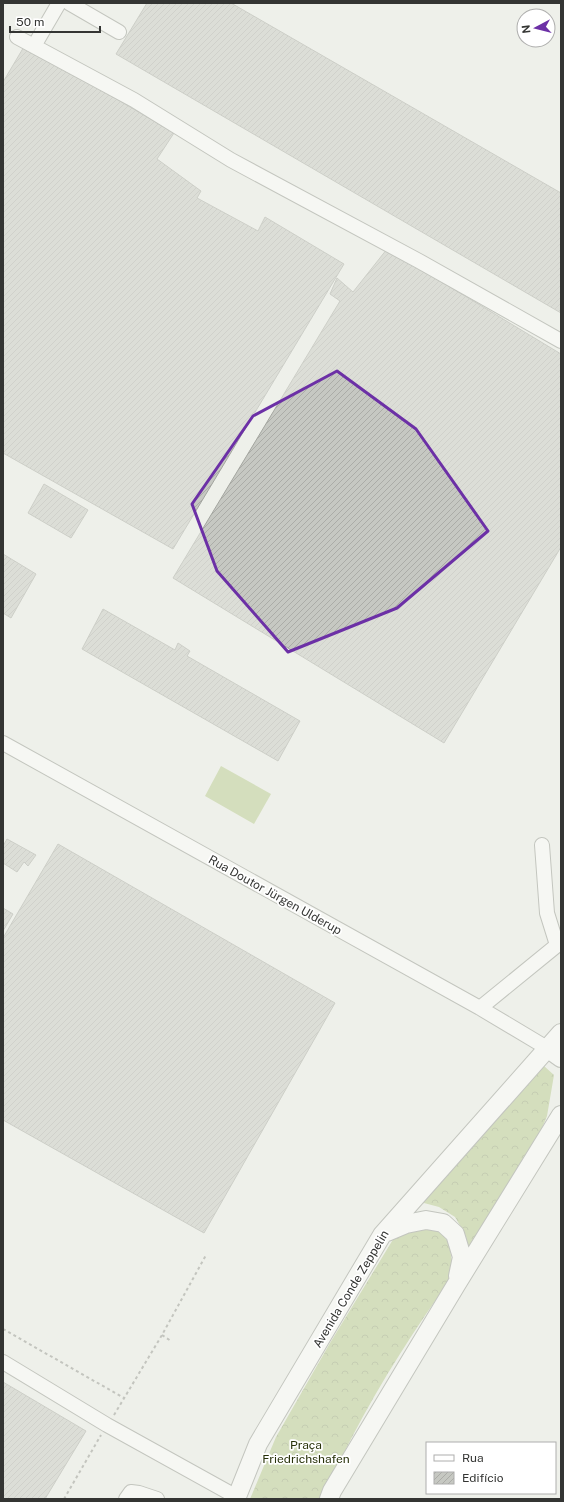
<svg xmlns="http://www.w3.org/2000/svg" width="564" height="1502" font-family="'Public Sans',sans-serif">
<style>
.grass{fill:#b3c788}
.forest{fill:url(#forest-crowns)}
.building{fill:url(#building-hatch);stroke:#a3a59f}
.lines{fill:none;stroke-linecap:round;stroke-linejoin:round}
.minor-casing{stroke:#8f928c;stroke-width:16}
.major-casing{stroke:#8f928c;stroke-width:20}
.path{stroke:#8f908c;stroke-width:2;stroke-dasharray:3 3;stroke-linecap:butt}
.minor{stroke:#fff;stroke-width:14}
.major{stroke:#fff;stroke-width:18}
.marked{fill:none;stroke:#6c30a6;stroke-width:3;stroke-linejoin:round}
.labels{text-anchor:middle;stroke-width:3.5;stroke-linejoin:round;paint-order:stroke}
.street-label{font-size:12px;fill:#343533;stroke:#fff}
.park-label{font-size:12px;fill:#28320a;stroke:#fff}
</style>
<defs>
<pattern id="forest-crowns" width="20" height="18" patternUnits="userSpaceOnUse"><rect width="20" height="18" fill="#b3c788"/><path d="M2 6a3 3 0 1 1 6 0M12 15a3 3 0 1 1 6 0" fill="none" stroke="#92a270"/></pattern>
<pattern id="building-hatch" width="6" height="6" patternUnits="userSpaceOnUse"><rect width="6" height="6" fill="#c6c8c2"/><path d="M-1 1l2-2M0 6l6-6M5 7l2-2" fill="none" stroke="#abaca7"/></pattern>
</defs>
<rect width="100%" height="100%" fill="#eef0ea"/>
<path class="grass" d="M221 766 271 794 254 824 205 796Z"/>
<path class="forest" d="M544 1066 554 1075 547 1116 523 1175 468 1254 466 1236 455 1217 439 1207 424 1203 410 1210Z
M400 1228 439 1229 449 1243 454 1274C416 1327 381 1381 351 1439 341 1459 330 1478 322 1499H250L276 1437 330 1343Z"/>
<path class="building" d="M147 3H231L561 193V313L116 54Z
M25 45 174 133 157 159 201 191 197 198 258 231 265 217 344 264 173 549 3 453V82Z
M387 249 561 354V547L444 743 173 578 340 301 330 294 337 278 353 292Z
M44 484 88 510 71 538 28 513Z
M3 554 36 574 11 618 3 613Z
M103 609 175 650 178 643 190 651 187 656 300 721 278 761 82 649Z
M7 839 36 855 28 866 24 862 17 872 3 863V846Z
M58 844 335 1003 204 1233 3 1120V938Z
M3 908 13 914 3 931Z
M3 1382 86 1431 45 1499H3Z"/>
<g class="lines">
<defs>
<path id="minor" d="M69 3 119 32
M17 37 134 100 231 160 419 261 561 341
M34 46 59 3
M3 743 480 1008 547 1048
M542 845 547 913 557 945
M480 1008 561 942
M3 1362 107 1425 237 1497
M126 1499 131 1492 139 1493 157 1499"/>
<path id="major" d="M547 1048 561 1058
M387 1232 406 1224 426 1220 443 1223 455 1234 462 1257 458 1276
M236 1499 258 1444 382 1235 561 1033
M329 1499 332 1491 456 1285 561 1115"/>
</defs>
<use href="#minor" class="minor-casing"/>
<use href="#major" class="major-casing"/>
<path class="path" d="M3 1329 124 1398
M162 1335 171 1341
M114 1415 162 1335 206 1255
M64 1499 101 1435"/>
<use href="#minor" class="minor"/>
<use href="#major" class="major"/>
</g>
<path d="M0 0H564V1502H0ZM337 371 416 429 488 531 397 608 288 652 217 571 192 504 253 416Z" fill="#eef0ea" fill-opacity=".55" fill-rule="evenodd"/>
<path class="marked" d="M337 371 416 429 488 531 397 608 288 652 217 571 192 504 253 416Z"/>
<g class="labels">
<g class="street-label">
<text transform="translate(275 895) rotate(29)" y="4">Rua Doutor Jürgen Ulderup</text>
<text transform="translate(351 1289) rotate(-59)" y="4">Avenida Conde Zeppelin</text>
</g>
<g class="park-label">
<text x="306" y="1449">Praça<tspan x="306" dy="14">Friedrichshafen</tspan></text>
</g>
</g>
<rect width="564" height="1502" fill="none" stroke="#343533" stroke-width="8"/>
<rect x="426" y="1442" width="130" height="52" fill="#ffffff" stroke="#aeaead"/>
<rect x="434" y="1455" width="20" height="6" fill="#ffffff" stroke="#aeaead"/>
<text x="462" y="1462" font-size="12" fill="#343533">Rua</text>
<rect x="434" y="1472" width="20" height="12" fill="url(#building-hatch)" stroke="#aeaead"/>
<text x="462" y="1482" font-size="12" fill="#343533">Edifício</text>
<g transform="translate(536 28) rotate(263)"><circle r="19" fill="#ffffff" stroke="#aeaead"/>
<path d="M0-3L7 15L0 10L-7 15Z" fill="#6c30a6"/>
<text y="-6" font-size="11" font-weight="bold" text-anchor="middle" fill="#343533">N</text>
</g>
<path d="M10 26v6h90v-6" fill="none" stroke="#343533" stroke-width="2"/>
<text x="16" y="26" font-size="12" fill="#343533" stroke="#ffffff" stroke-width="3" paint-order="stroke">50 m</text>
</svg>
